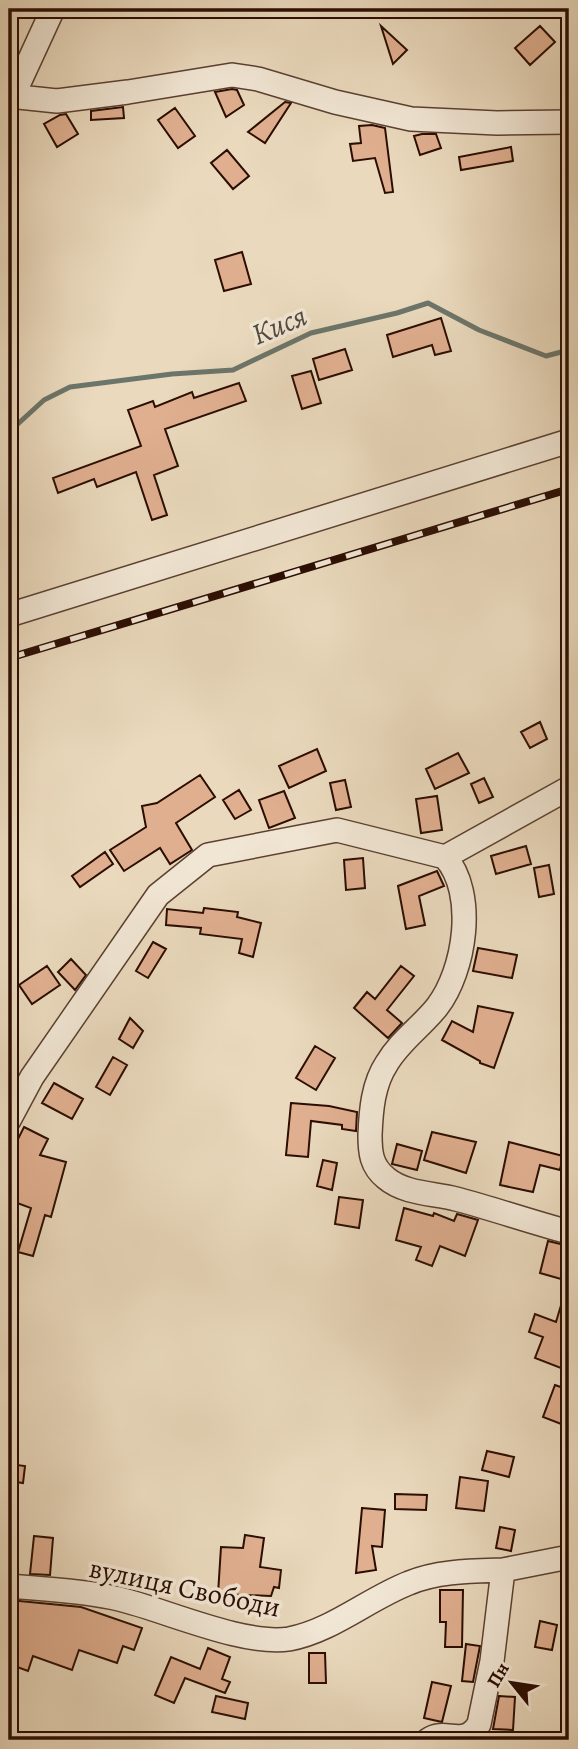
<svg xmlns="http://www.w3.org/2000/svg" width="578" height="1749" font-family="Alegreya,serif">
<style>
.lines{fill:none;stroke-linecap:round;stroke-linejoin:round}
.stream{stroke:#6c756a;stroke-width:5}
.building{fill:#e0af90;stroke:#2b0d02;stroke-width:2}
.minor-casing{stroke:#5b4031;stroke-width:26}
.minor{stroke:#f1e6d4;stroke-width:23}
.rail-casing{stroke:#2b0d02;stroke-width:8}
.rail{stroke:#f1e6d4;stroke-width:5;stroke-dasharray:16;stroke-linecap:butt}
.labels{text-anchor:middle;stroke-width:7;stroke-linejoin:round;paint-order:stroke}
.street-label{font-size:28px;fill:#2b0d02;stroke:#f1e6d4}
.water-label{font-size:30px;font-style:italic;fill:#514a3f;stroke:#f1e6d4}
</style>
<rect width="100%" height="100%" fill="#ead9bd"/>
<filter id="stains"><feTurbulence type="fractalNoise" baseFrequency=".00286" numOctaves="4"/><feColorMatrix values="0 0 0 0 .2 0 0 0 0 .09 0 0 0 0 .02 0 0 0 .5 -.17"/></filter>
<radialGradient id="worn" r=".72"><stop offset=".6" stop-color="#630" stop-opacity="0"/><stop offset="1" stop-color="#630" stop-opacity=".3"/></radialGradient>
<g class="lines">
<path class="stream" d="M9 432 44 400 70 387 172 374 233 370 311 333 397 313 428 303 479 330 546 356 569 350"/>
</g>
<path class="building" d="M381 26 407 50 393 64Z
M540 26 555 42 530 65 515 48Z
M232 89 237 90 244 105 226 117 215 92Z
M285 102 291 103 265 143 248 132Z
M123 107 124 118 91 120V111Z
M175 108 195 136 178 148 158 120Z
M66 114 78 134 57 147 44 124 60 115Z
M372 125 385 128 393 192 385 193 375 158 353 161 350 144 361 143 359 126Z
M422 134H436L441 148 420 155 414 136Z
M511 147 513 161 461 170 459 157Z
M227 150 249 176 233 189 211 163Z
M242 252 251 284 224 291 215 260Z
M441 318 451 351 435 355 432 345 393 357 387 335Z
M345 349 352 370 319 380 313 359Z
M311 371 321 403 302 409 292 376Z
M239 383 246 401 165 429 178 466 154 475 167 515 152 520 136 472 97 487 94 479 58 493 53 478 141 446 128 410 153 401 155 407 192 392 194 398Z
M540 722 547 739 530 748 521 732Z
M317 749 326 771 289 788 279 766Z
M458 753 469 773 435 789 426 769Z
M200 775 215 797 176 823 192 850 170 864 160 848 124 871 110 850 146 827 142 806 157 803Z
M484 778 493 797 479 803 471 784Z
M345 780 351 807 336 810 330 783Z
M239 790 251 810 235 819 223 800Z
M284 791 295 818 269 828 259 800Z
M437 796 442 830 421 833 416 799Z
M526 846 531 864 496 874 491 856Z
M105 852 113 864 80 887 72 876Z
M363 858 365 888 346 890 344 860Z
M549 865 554 894 539 897 534 868Z
M437 871 444 886 419 896 425 925 406 929 398 886Z
M204 908 238 912 237 917 261 923 253 957 239 953 242 939 200 934 201 928 166 925 167 909 203 913Z
M153 942 166 949 148 978 136 971Z
M478 948 517 955 512 978 473 971Z
M71 959 86 975 75 990 58 972Z
M47 966 60 985 32 1004 19 985Z
M401 966 414 976 387 1010 402 1023 388 1038 354 1008 367 992 375 999Z
M478 1006 513 1013 494 1068 480 1063V1061L442 1040 452 1021 473 1032Z
M130 1018 143 1031 133 1048 119 1039Z
M315 1046 335 1058 316 1090 296 1078Z
M113 1057 127 1065 110 1095 96 1087Z
M54 1083 83 1099 72 1119 42 1103Z
M291 1103 329 1106 357 1112 356 1131 342 1129V1125L311 1121 308 1157 286 1155Z
M24 1127 48 1139 40 1155 66 1162 51 1217 45 1215 33 1256 18 1252 31 1208 9 1200V1174L14 1159 9 1157Z
M432 1132 476 1142 466 1173 424 1160Z
M509 1142 563 1156 560 1170 540 1165 533 1192 500 1185Z
M397 1144 422 1151 417 1170 392 1164Z
M323 1160 337 1163 332 1190 317 1186Z
M339 1197 363 1200 359 1228 335 1224Z
M404 1208 433 1216 434 1213 454 1221 457 1214 478 1220 465 1256 440 1246 432 1266 416 1260 421 1247 396 1240Z
M548 1241 569 1246 561 1279 540 1273Z
M565 1292 569 1293V1360L566 1370 535 1358 543 1337 529 1332 535 1314 556 1322Z
M555 1385 569 1390V1427L543 1417Z
M487 1451 514 1457 509 1477 482 1470Z
M9 1464 25 1466 23 1483 9 1481Z
M460 1477 488 1481 484 1511 456 1508Z
M395 1494 427 1495 426 1510 395 1509Z
M362 1508 385 1510 382 1547 372 1546 376 1570 356 1573Z
M500 1527 515 1530 511 1551 496 1548Z
M245 1535 264 1538 260 1567 281 1570 279 1588 274 1587 271 1596 218 1594 221 1547 243 1548Z
M34 1536 53 1538 50 1575 30 1574Z
M440 1590H463L462 1647H445L446 1622H440Z
M9 1600 81 1607 142 1628 134 1650 123 1646 117 1663 79 1650 72 1670 33 1656 28 1671 9 1664Z
M540 1621 557 1625 552 1650 535 1647Z
M466 1644 480 1646 473 1682 462 1681Z
M208 1648 230 1657 222 1679 230 1682 225 1693 185 1678 174 1703 155 1695 171 1657 200 1669Z
M309 1653H325L326 1683H309Z
M432 1682 451 1686 442 1722 424 1718Z
M216 1696 248 1703 245 1719 212 1712Z
M499 1696 515 1697 513 1730 493 1729Z"/>
<g class="lines">
<defs>
<path id="minor" d="M9 96 57 101 128 92 232 75 258 79 335 102 411 119 497 123 569 122
M13 96 53 9
M9 615 569 441
M445 857C477 893 465 971 437 1007 421 1027 400 1041 387 1063 373 1084 371 1110 370 1135 370 1152 371 1166 386 1178 405 1194 433 1193 456 1199 494 1209 531 1222 569 1232
M9 1120 32 1077 158 895 208 855 337 830 445 857 569 788
M9 1586C43 1589 87 1591 119 1599 165 1610 244 1646 289 1639 332 1631 368 1599 409 1583 437 1571 472 1571 503 1570
M428 1740C446 1727 464 1749 479 1724L492 1661 503 1570 569 1557"/>
</defs>
<use href="#minor" class="minor-casing"/>
<use href="#minor" class="minor"/>
<defs>
<path id="rail" d="M9 658 569 489"/>
</defs>
<use href="#rail" class="rail-casing"/>
<use href="#rail" class="rail"/>
</g>
<g class="labels">
<g class="street-label">
<text transform="translate(185 1587) rotate(12)" y="10">вулиця Свободи</text>
</g>
<g class="water-label">
<text transform="translate(279 325) rotate(-23)" y="10">Кися</text>
</g>
</g>
<rect width="578" height="1749" fill="none" stroke="#ead9bd" stroke-width="35"/>
<rect x="10" y="10" width="557" height="1728" fill="none" stroke="#2b0d02" stroke-width="3.5"/>
<rect x="18" y="18" width="543" height="1714" fill="none" stroke="#2b0d02" stroke-width="2"/>
<g transform="translate(512 1683) rotate(300)" stroke="#f1e6d4" stroke-width="5" paint-order="stroke">
<path d="M0-5L12 26L0 18L-12 26Z" fill="#2b0d02"/>
<text y="-10" font-size="19" font-weight="bold" text-anchor="middle" fill="#2b0d02">Пн</text>
</g>
<rect width="100%" height="100%" filter="url(#stains)"/>
<rect width="100%" height="100%" fill="url(#worn)"/>
</svg>
